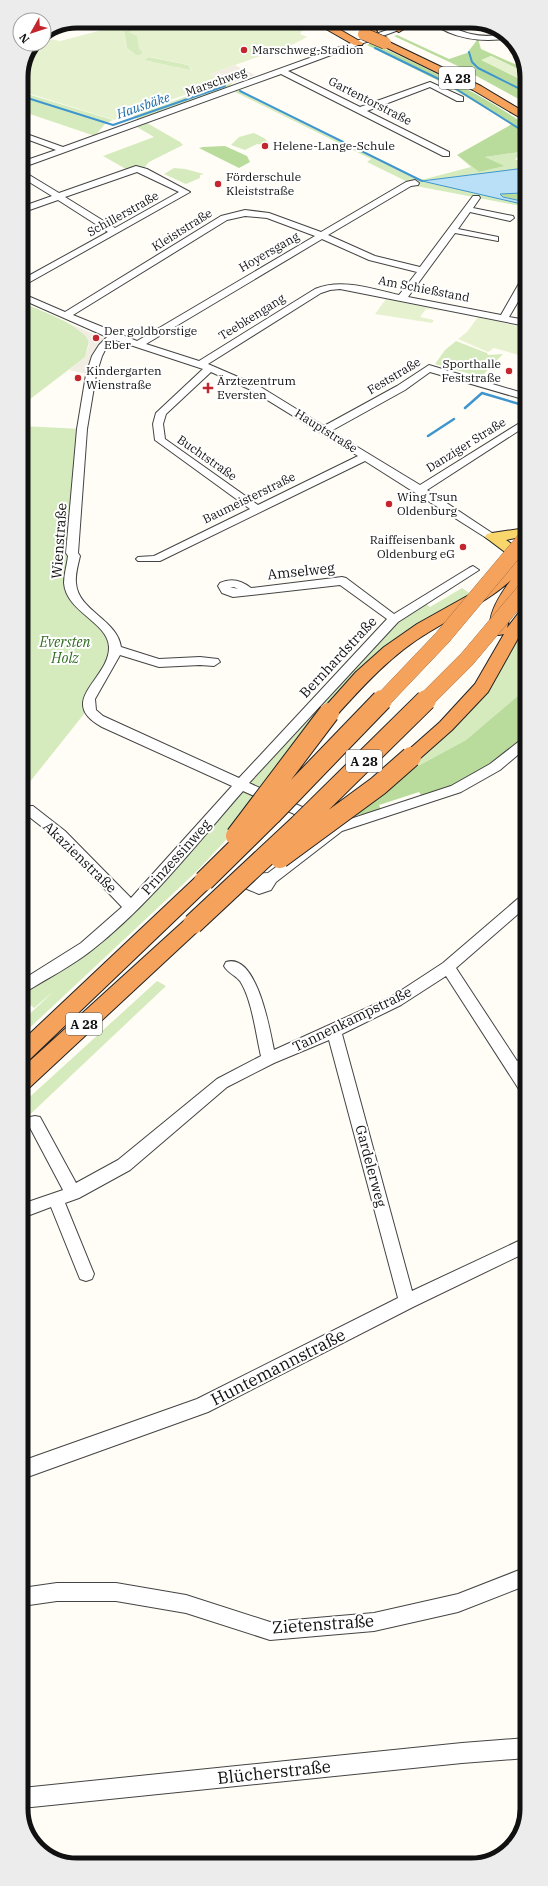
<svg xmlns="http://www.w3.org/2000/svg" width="548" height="1886" font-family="'IBM Plex Serif',serif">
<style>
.green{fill:#d5ebbd}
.forest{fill:#b9dc9c}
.pitch{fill:#e6f2cf;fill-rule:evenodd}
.plaza{fill:#f1ede2}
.water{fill:#b9e0f7;stroke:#3f96cf}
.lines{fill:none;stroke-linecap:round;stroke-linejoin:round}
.stream-far1{stroke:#3f96cf;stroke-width:2}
.stream{stroke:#3f96cf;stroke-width:2.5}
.minor-casing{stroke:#444;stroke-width:2}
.major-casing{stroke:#222;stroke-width:2}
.highway-casing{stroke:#222;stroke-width:2}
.minor{fill:#fff;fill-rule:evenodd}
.major{fill:#f9d66b;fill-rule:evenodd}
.highway{fill:#f5a25d;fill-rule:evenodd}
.highway-bridge-far2-casing{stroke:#222;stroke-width:13;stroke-linecap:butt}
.highway-bridge-far1-casing{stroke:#222;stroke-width:16;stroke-linecap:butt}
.highway-bridge-casing{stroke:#222;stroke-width:22;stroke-linecap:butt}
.highway-bridge-far2{stroke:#f5a25d;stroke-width:12}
.highway-bridge-far1{stroke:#f5a25d;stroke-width:16}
.highway-bridge{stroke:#f5a25d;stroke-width:20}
.poi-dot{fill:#c4262e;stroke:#fff;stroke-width:1.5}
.labels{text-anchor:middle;stroke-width:4;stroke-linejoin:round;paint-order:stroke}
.far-poi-label{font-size:12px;fill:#111;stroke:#fff;text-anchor:start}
.far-street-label{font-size:12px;fill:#111;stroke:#fff}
.shield{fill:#fff;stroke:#585858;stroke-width:1}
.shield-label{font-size:13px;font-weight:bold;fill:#111}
.far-water-label{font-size:13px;font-style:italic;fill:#1768a6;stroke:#fff}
.street-label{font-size:14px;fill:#111;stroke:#fff}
.park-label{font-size:14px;font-style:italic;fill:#2f6b1f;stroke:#fff}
.near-street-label{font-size:17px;fill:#111;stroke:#fff}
.rim{fill:none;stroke:#111;stroke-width:5}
</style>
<rect width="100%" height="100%" fill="#fffdf5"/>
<path class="green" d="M157 23 137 36 143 54 137 56 127 48 124 31Z
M149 57 188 65 192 71 143 60Z
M228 81 232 83 230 86 139 120 133 116Z
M239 90 416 179H425L471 167 457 155 479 172 505 166 485 157 526 151V156L517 157 515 160H526V207L416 186 367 162 371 159 235 92Z
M21 92 113 120 105 124 95 136 21 111Z
M147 123 180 142 183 145 149 162 144 168 133 167 126 169 103 156 154 137 137 127Z
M254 133 264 138 268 142 263 145 257 144 245 150 231 145 239 137Z
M174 168 185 169 204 174 200 175V178L186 184 164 174Z
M21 302C36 309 86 326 89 342L85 357 80 361 21 406Z
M456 341 487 353 488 355 503 354 481 377 435 364 445 350Z
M21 426 82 429 70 585 115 644 84 714 21 793Z
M462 588 475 597 390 651 257 807 195 873 22 1035V1021L54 991 34 1008 22 998V987L86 947 368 647 422 601 430 607Z
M526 620V689L466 740 407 772 444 737 473 706Z
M157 981 166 986 22 1122V1104Z"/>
<path class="forest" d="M397 35 449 59 467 53 478 39 481 49 526 69V73L491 56 482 60 526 82V103L460 67 394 36Z
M372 43C423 67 475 90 521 122L526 125V151L485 157 505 166 479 172 457 155 512 124 443 83 367 45Z
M225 146 247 156 250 162 239 168 199 148 203 147Z
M503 193H521L526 195V202L501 196Z
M526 689V738L481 773 465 783 422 797 419 792 379 805 381 810 349 817 407 772 466 740Z"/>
<path class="pitch" d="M137 21H301L304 28 300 34 307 37 294 44 210 74 224 81 114 120 21 91V77L35 44H44V38L60 41ZM151 24 128 32 137 36 139 49 143 53 137 56 127 48 124 31ZM150 57 188 65 192 70 143 60Z
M491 56 526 73V82L481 60Z
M386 299 443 311 426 309 420 317 434 320 432 323 375 314Z
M478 317 526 328V357L494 348 488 352 458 339 467 332Z"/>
<path class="plaza" d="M235 65 255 75 232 83 226 82 210 74Z
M70 324 108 340 91 375 69 370 85 357 89 345 87 337Z"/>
<path class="water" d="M525 168 526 195 521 193 500 194 503 197 526 202V205L422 181Z"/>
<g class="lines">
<path class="stream-far1" d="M375 48 445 82 526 133
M469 52 472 62 478 68 526 92
M240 91 422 181
M21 96 113 125 225 86"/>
<path class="stream" d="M465 408 482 393 526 406
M428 436 454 419"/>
<defs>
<path id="minor" d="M412 21H423L288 71 360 107 430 82 463 97V101H457L430 87 367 111 449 152V156H443L281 74 21 168V162L56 150 21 137V132L63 147Z
M430 21C445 21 456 31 471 34 483 37 494 36 506 34L510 38C483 43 451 39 430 21Z
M136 166 147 169 190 192 21 287V280L108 232 58 200 21 213V207L52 196 21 177V170L59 193ZM137 172 179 192 115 228 65 197Z
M415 180 419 183 418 185 411 186 328 235 375 256 420 267 473 196H479L480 198 473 208 513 216 514 218 510 221 470 212 458 229 498 237V241L455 233 408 297 501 315 521 280 526 277V288L509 317 526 320V326L340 289 330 290 321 293 208 364 259 386 324 426 397 386 429 365 526 394V400L430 372 405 390 331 431 420 485 526 419V426L427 490 498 537 492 540 488 539 365 461 160 561H138L136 559 138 557 154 556 250 509 155 440 153 424 156 413 203 369 115 340 106 348 102 356 96 375 87 429 78 553 80 556C78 565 75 574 76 583 78 611 117 619 121 647L159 659 200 657 218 659 220 662 214 666 200 665 159 667 120 655 95 699 96 710 103 716 239 778 387 619 340 585 233 597 222 593 218 586 220 583C231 578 241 580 251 588L342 577 346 578 394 614 469 568 473 566 479 570 398 622 249 783 320 815 322 818 320 821H310L243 791C195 846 149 905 92 950 72 966 48 978 27 991L22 992V980L81 943 122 907 55 837 23 812 21 809 23 806H33L65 831 131 898 232 786 102 727C55 701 110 679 109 647 108 622 66 612 64 583 64 574 67 565 68 556L66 553 77 429 86 375 92 356 99 345 107 337 21 299V293L65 312 221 216 245 210 269 213 321 232 406 182ZM245 216 267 218 315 236 137 341 73 315 227 220ZM322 239 369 260 417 272 399 295C372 289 342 278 315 289L199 361 146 344ZM211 372 251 390 358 456 258 505 165 439 163 424 166 414ZM234 587 238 589 230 587Z
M526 738V748L500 770 461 792 342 831 276 882 271 890 259 894 247 889 245 885 249 874 268 873 332 825 451 786 490 764 522 739Z
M526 895V907L456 968 517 1061 527 1057V1070L524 1072 527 1077V1096L522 1094 446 976 401 1005 342 1034 412 1291 527 1237V1252L413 1307 208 1412 22 1479V1461L197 1399 398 1298 329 1040 274 1063 227 1087 130 1170 79 1198 65 1203 94 1274 92 1279 86 1281 80 1279 51 1207 22 1218V1204L63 1190 27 1122 30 1117 35 1116 40 1117 76 1183 118 1160 217 1079 261 1056C256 1035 252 999 240 981 235 975 228 973 224 966L226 962C257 952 270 1031 274 1050L391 997 443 963 521 896Z
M527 1567V1585L458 1612 374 1631 270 1640 186 1613 116 1601H57L22 1606V1588L57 1583H116L186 1595 270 1622 374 1613 458 1594Z
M527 1738V1758L462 1763 22 1808V1788L462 1743Z"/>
<path id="major" d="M526 528V536L506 540 526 554V565L521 564 485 537 487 534 492 533Z"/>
<path id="highway" d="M312 21H325L363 43 362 45H354Z
M347 21H361L377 31 376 33H368Z
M377 21H391L404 29 399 32Z
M385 40 481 86 526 113V121L473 90 381 45 380 43 381 41Z
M524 554 526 555V566L525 567H526V583L512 606 507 628 520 611 526 610V624L488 692 452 730 417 761 411 763 405 761 402 757 405 753 440 722 475 684 504 634 499 635 493 634C483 619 502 592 511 580 488 602 457 614 429 632 392 654 364 685 335 717L329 719 323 717 320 713 323 709 356 672 384 647 417 624 485 586 518 556Z
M204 874 211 876 214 881 211 886 29 1060 22 1062V1041L197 876Z
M193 916 200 919 203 924 200 929 30 1087 22 1090V1068L186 919Z"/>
</defs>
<use href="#minor" class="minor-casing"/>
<use href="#major" class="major-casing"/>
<use href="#highway" class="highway-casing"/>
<use href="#minor" class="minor"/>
<use href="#major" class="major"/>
<use href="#highway" class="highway"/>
<defs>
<path id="highway-bridge-far2" d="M364 34 385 43"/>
<path id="highway-bridge-far1" d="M382 701 442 638 526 538
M425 701 467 659 526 589"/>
<path id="highway-bridge" d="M236 836 329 713
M280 858 378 786 411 757
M204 881 271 815 382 700
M193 924 299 825 426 700"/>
</defs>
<use href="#highway-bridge-far2" class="highway-bridge-far2-casing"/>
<use href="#highway-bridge-far1" class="highway-bridge-far1-casing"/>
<use href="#highway-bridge" class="highway-bridge-casing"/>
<use href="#highway-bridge-far2" class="highway-bridge-far2"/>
<use href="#highway-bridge-far1" class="highway-bridge-far1"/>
<use href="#highway-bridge" class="highway-bridge"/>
</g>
<g class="poi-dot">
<circle cx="244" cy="50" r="4"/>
<circle cx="265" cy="146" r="4"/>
<circle cx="218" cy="184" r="4"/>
<circle cx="96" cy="338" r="4"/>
<circle cx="509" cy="371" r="4"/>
<circle cx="78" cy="378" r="4"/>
<path d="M206 382h4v4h4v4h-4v4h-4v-4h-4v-4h4z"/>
<circle cx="389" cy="504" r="4"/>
<circle cx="463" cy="547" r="4"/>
</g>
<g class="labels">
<g class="far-poi-label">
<text x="252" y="54">Marschweg-Stadion</text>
<text x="273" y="150">Helene-Lange-Schule</text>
<text x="226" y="181">Förderschule<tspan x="226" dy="14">Kleiststraße</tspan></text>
<text x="104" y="335">Der goldborstige<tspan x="104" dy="14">Eber</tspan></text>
<text x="501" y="368" text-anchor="end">Sporthalle<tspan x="501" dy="14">Feststraße</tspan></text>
<text x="86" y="375">Kindergarten<tspan x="86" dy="14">Wienstraße</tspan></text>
<text x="217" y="385">Ärztezentrum<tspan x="217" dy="14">Eversten</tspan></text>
<text x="397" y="501">Wing Tsun<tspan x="397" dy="14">Oldenburg</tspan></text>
<text x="455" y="544" text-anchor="end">Raiffeisenbank<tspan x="455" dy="14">Oldenburg eG</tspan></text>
</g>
<g class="far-street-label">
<text transform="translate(216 82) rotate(-20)" y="4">Marschweg</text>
<text transform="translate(370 101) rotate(27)" y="4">Gartentorstraße</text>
<text transform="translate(123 214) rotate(-29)" y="4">Schillerstraße</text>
<text transform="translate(182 230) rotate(-32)" y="4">Kleiststraße</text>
<text transform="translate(269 252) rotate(-30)" y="4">Hoyersgang</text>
<text transform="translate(424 289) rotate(11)" y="4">Am Schießstand</text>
<text transform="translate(252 317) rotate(-32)" y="4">Teebkengang</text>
<text transform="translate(394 376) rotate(-31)" y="4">Feststraße</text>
<text transform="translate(326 431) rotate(32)" y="4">Hauptstraße</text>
<text transform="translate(466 445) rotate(-32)" y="4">Danziger Straße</text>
<text transform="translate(207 458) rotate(35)" y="4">Buchtstraße</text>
<text transform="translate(249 498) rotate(-26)" y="4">Baumeisterstraße</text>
</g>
<g class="shield">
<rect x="439" y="67" width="36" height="22" rx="3"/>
<rect x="346" y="750" width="36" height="22" rx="3"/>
<rect x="66" y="1013" width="36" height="22" rx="3"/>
</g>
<g class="shield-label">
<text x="457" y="83">A 28</text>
<text x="364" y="766">A 28</text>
<text x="84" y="1029">A 28</text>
</g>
<g class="far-water-label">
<text transform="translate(143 105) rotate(-19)" y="5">Hausbäke</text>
</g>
<g class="street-label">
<text transform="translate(59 541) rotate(-86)" y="5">Wienstraße</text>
<text transform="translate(301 571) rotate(-6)" y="5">Amselweg</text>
<text transform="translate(338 657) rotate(-47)" y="5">Bernhardstraße</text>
<text transform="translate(80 857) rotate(44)" y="5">Akazienstraße</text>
<text transform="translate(176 857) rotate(-48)" y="5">Prinzessinweg</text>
<text transform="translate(352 1019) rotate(-26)" y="5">Tannenkampstraße</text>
<text transform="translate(371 1166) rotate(75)" y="5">Gardelerweg</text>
</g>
<g class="park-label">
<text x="65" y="647">Eversten<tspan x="65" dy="16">Holz</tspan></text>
</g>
<g class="near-street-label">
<text transform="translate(278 1367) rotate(-27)" y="6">Huntemannstraße</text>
<text transform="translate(323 1624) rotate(-4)" y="6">Zietenstraße</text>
<text transform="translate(274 1772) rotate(-6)" y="6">Blücherstraße</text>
</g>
</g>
<path d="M0 0H548V1886H0ZM77 28H471A49 49 0 0 1 520 77V1809A49 49 0 0 1 471 1858H77A49 49 0 0 1 28 1809V77A49 49 0 0 1 77 28Z" fill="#ececec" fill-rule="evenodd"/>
<path class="rim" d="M77 28H471A49 49 0 0 1 520 77V1809A49 49 0 0 1 471 1858H77A49 49 0 0 1 28 1809V77A49 49 0 0 1 77 28Z"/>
<g transform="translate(32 32) rotate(231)"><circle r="19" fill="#ffffff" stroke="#a0a0a0"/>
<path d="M0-3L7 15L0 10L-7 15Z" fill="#c4262e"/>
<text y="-6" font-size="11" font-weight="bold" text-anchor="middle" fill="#111111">N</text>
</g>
</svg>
